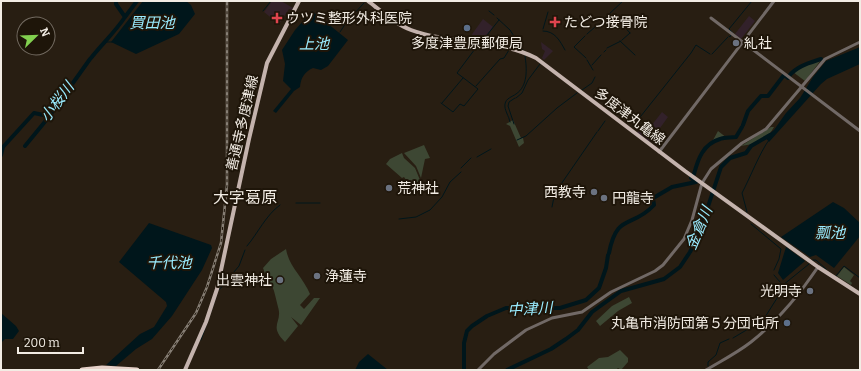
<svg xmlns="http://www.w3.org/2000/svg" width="861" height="371" font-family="Bitter,'Noto Sans JP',serif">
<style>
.commercial{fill:#32212a}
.medical{fill:#332128}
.green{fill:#3d4733}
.water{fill:#00161b}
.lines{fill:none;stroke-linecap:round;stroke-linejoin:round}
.stream{stroke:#00161b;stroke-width:1}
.river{stroke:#00161b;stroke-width:4}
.minor{stroke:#716966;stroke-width:3}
.major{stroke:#c4b3ad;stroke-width:4}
.highway{stroke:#e6d1c9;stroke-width:5}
.rail-casing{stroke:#877f75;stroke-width:2.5}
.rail{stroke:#1e1509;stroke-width:1;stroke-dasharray:3;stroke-linecap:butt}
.health-dot{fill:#e0444e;stroke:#1e1509;stroke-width:1.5}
.service-dot{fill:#5c6f8a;stroke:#1e1509;stroke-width:1.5}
.worship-dot{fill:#6b7280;stroke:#1e1509;stroke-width:1.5}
.labels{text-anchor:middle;stroke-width:4;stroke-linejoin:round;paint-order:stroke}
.poi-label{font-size:14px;fill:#f2ece4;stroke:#1e1509;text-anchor:start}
.street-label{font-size:14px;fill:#f2ece4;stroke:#1e1509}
.water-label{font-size:15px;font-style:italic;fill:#99ebfe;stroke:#1e1509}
.quarter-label{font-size:16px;fill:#f2ece4;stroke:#1e1509}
</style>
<rect width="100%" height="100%" fill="#281e12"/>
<path class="commercial" d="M749 16 755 21 741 39 735 34Z
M483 19 493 27 483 40 471 39 470 37Z
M541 42 553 51 544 60 542 58 545 51 542 49Z
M662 112 668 117 650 142 637 133 646 122 651 126Z"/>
<path class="medical" d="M272 1H281L293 8 292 10 289 9 279 24 264 12Z"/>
<path class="green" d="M821 60 805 81 793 72 801 67Z
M513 120 521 138H523L524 143 519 147 510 126 506 124Z
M771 127H774C768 139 753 145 741 146Z
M718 131 727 138H720L712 142Z
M424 145 430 158 425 159 421 178 416 166 404 153Z
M402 153 404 158 415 168 420 180 411 187 404 177 402 178 386 164 390 159Z
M286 249C289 267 303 277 310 294L300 305 304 309 314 298H320L301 325 291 317 298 326 285 342C268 325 283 323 278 307 276 300 275 292 272 286 269 280 265 275 263 268L271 259Z
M844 267 854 275 850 281 852 283 851 285 837 276Z
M629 297 632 303 618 311 600 326 596 321 612 306Z
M620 350 628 358V362L621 370 618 368 616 370H589L587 367 599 358 608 357Z"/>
<path class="water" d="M143 1H186L191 5 195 14 179 34 136 54 111 42Z
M312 11 348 40 328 66 321 70 313 68C304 72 301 78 300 87L294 91 276 113 273 111 291 89 283 81 285 64 282 50 295 30Z
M860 47V64L827 79 821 84 769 142 765 137 774 130 786 113 800 98 813 77 826 61Z
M833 202 844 208 860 223V236L834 268 816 255 810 257 781 237Z
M149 223 211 245 212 248 202 270 172 316 152 339 136 349 116 366 106 365 140 334 154 327 167 306 166 302 119 262Z
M786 247 805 261 783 280 778 273Z
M1 313 16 326 19 331 13 339H5L1 343Z
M368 354 388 370H355L359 362Z"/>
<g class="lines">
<path class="stream" d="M1 3 3 1
M263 11 271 1
M489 11 494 15
M352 16 364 3
M607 16 623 1
M497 18 510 30 523 50
M622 24 630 33
M543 29 548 12
M543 31C555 31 560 41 565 50
M340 32 350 17
M733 33 729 29 752 1
M587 34 595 27
M585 36 574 47 586 58
M729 36 730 37 731 35
M483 40 499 20
M622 40 630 33
M620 41 635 55
M104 42H112
M513 45 516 41
M607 48 621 41
M604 52 606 50
M712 54 728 37
M587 60 593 70
M592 65 601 55
M476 86 500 59 504 58 509 50
M582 90 592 83 595 77
M516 98 522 93 528 80 540 64
M441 103 453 112 460 104 464 106 478 89 457 73 478 45
M442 103 463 78
M510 122C509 116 504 110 505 104 506 98 512 97 516 94 528 86 527 69 525 56
M514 124 508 106 509 102 515 98
M633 126 691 53 696 45 710 54
M598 131 605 121
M517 140 526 136 557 108 577 93
M477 157 491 149
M461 168 471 158
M557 190 597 132
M296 203H320
M552 207 555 192
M747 212 742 193C750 178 760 152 769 140
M399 219 416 217 430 210 442 197 450 182 461 172
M751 224 781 249 779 259 774 270
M247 246C258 233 266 215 280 205
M813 260H816L826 269
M774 275 780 282
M836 276 844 266 860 278
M783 285 809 264
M222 286 239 266 245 250
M218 290 222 287
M733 338 760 322 767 314 779 295
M201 340 216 297
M708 366V362L716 355 720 343 729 339"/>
<path class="river" d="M125 17 137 1
M91 58C102 44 115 32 125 17L116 4V1
M789 76C797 66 809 63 821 59
M743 125 748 111 761 96H768L784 75 788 78
M25 146 48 118 90 59
M1 155 3 147 34 113 48 116
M694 174C698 159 703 144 720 139 725 137 730 138 736 137L742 127
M609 253C617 212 632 229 654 205L653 198 655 197 672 187 696 182 691 178
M464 370V343L467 331 472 326 487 316 506 308H560L586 300 599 288 606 268 608 255
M507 370 551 349 566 339 578 330 592 312 621 291 664 279 680 267 690 252 699 234 721 167 730 158 746 153 751 146 770 135"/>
<path class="minor" d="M711 18 860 131
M659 152 774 1
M478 370 494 354 526 330 552 318 582 312 611 292 655 271 663 265 684 239 692 220 702 183 711 169 742 143 766 129 825 59 860 42
M706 370C721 361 737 353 751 342 778 321 799 295 818 267"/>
<path class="major" d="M368 1C381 11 395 24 411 30 452 45 497 38 536 58L685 171 818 267 860 294
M185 370 206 322 217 289 249 139 267 63 299 1"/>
<path class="highway" d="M82 370 102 368 137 370"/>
<defs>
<path id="rail" d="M158 370 196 313 207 287 221 243 227 185V1"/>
</defs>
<use href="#rail" class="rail-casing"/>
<use href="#rail" class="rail"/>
</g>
<g class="health-dot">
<path d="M275 12h4v4h4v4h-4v4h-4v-4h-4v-4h4z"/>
<path d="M553 16h4v4h4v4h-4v4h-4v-4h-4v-4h4z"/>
</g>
<g class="service-dot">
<circle cx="467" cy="28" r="4"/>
<circle cx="787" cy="323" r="4"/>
</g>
<g class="worship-dot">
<circle cx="736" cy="43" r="4"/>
<circle cx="389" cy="188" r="4"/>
<circle cx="594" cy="192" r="4"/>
<circle cx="604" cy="198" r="4"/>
<circle cx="317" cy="276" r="4"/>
<circle cx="280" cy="280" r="4"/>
<circle cx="810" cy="291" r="4"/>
</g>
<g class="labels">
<g class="poi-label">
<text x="286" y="23">ウツミ整形外科医院</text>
<text x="564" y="27">たどつ接骨院</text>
<text x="467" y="48" text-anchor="middle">多度津豊原郵便局</text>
<text x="744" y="48">糺社</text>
<text x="397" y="193">荒神社</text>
<text x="586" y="197" text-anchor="end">西教寺</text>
<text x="612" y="203">円龍寺</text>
<text x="325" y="281">浄蓮寺</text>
<text x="272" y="285" text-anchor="end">出雲神社</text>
<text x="802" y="296" text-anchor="end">光明寺</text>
<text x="779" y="328" text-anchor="end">丸亀市消防団第５分団屯所</text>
</g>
<g class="street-label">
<text transform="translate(630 116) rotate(37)" y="5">多度津丸亀線</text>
<text transform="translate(242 123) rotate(-77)" y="5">善通寺多度津線</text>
</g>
<g class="water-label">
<text x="152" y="28">買田池</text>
<text x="314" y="49">上池</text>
<text transform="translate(57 102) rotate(-53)" y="5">小桜川</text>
<text transform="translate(699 228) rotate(-67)" y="5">金倉川</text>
<text x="830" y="238">瓢池</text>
<text x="169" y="268">千代池</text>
<text transform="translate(530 309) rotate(-3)" y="5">中津川</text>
</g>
<g class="quarter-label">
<text x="245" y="203">大字葛原</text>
</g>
</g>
<rect width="861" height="371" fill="none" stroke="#f2ece4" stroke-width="4"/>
<g transform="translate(36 36) rotate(67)"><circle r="19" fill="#1e1509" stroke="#736b61"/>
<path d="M0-3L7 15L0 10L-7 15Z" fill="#82d04f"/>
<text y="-6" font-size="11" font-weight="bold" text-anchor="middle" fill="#f2ece4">N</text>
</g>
<path d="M18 347v6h65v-6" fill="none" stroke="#f2ece4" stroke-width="2"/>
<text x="24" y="347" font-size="12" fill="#f2ece4" stroke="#1e1509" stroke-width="3" paint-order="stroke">200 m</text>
</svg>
